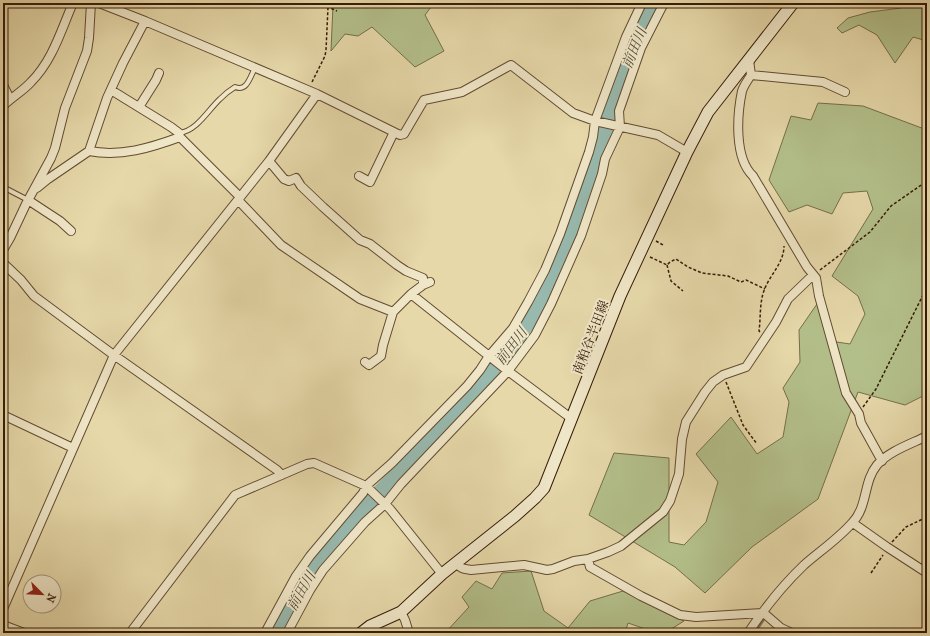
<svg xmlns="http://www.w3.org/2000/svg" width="930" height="636" font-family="'IM FELL French Canon','Noto Serif JP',serif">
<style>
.green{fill:#b3bf8a;stroke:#756e4a}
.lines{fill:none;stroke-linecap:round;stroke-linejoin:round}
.stream{stroke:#717a6c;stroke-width:2.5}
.river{stroke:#97b9ae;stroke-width:15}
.lane-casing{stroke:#634b31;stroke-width:6}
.street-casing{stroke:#634b31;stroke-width:10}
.secondary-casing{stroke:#371c09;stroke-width:13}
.path{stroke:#371c09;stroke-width:1.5;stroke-dasharray:3 2;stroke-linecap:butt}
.lane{stroke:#efe6c7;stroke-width:4}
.street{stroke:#efe6c7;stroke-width:8}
.secondary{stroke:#efe6c7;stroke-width:11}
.labels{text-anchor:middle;stroke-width:4;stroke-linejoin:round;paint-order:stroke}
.street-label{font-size:13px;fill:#371c09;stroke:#efe6c7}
.water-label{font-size:14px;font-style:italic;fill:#544b3b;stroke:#efe6c7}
</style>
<rect width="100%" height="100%" fill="#e6d8a9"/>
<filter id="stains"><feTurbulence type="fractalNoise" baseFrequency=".005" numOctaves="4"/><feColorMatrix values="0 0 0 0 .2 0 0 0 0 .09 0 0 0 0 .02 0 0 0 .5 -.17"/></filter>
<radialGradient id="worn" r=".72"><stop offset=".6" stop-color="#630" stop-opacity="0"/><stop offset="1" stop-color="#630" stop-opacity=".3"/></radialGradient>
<path class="green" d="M334 3H434L425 15 444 51 415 67 372 27 358 36 345 34 331 51 333 5Z
M904 3H927V41L913 37 895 63 877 35 859 25 842 33 837 28 848 18 870 12 901 8Z
M818 103 863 106 927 130V394L905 405 858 392 818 499 752 547 705 593 675 567 589 515 614 453 669 458V542L684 545 706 522 718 482 696 454 731 417 757 454 783 437 789 402 783 388 800 362 799 330 817 304 830 341 850 344 865 314 858 296 832 276 873 209 867 191 843 193 832 214 807 205 789 212 769 180 791 116 811 120Z
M531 571 544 611 568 628 590 601 623 591 684 621 665 633H657L628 623 625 633H445L469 607 462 597 476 581 492 589 502 573Z"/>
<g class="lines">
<path class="stream" d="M755 633 764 619"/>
<path class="river" d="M276 633 303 583 317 563 380 492 484 382 508 352 531 318 555 273 569 240 602 147 615 94 628 58 653 3"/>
<defs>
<path id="lane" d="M179 133C197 131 208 110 220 99 225 94 230 90 235 87 247 92 250 77 255 68
M3 187 28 200"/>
<path id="street" d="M99 3 145 21 317 94 400 135 404 134 424 100 462 92 511 65 573 113 595 121 658 135 687 152
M749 60 751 75 823 82 845 92
M751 75C748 80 744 85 742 91 737 115 734 158 753 176L807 267 816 278 819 296 846 393 859 414 861 423 882 461
M3 85 10 99
M111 90 171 127 179 133 180 137 240 197
M3 106C12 97 23 91 31 82 53 60 61 30 73 3
M139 107 156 80 159 73
M89 151C121 157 150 148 180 137
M269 161 317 94
M359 176 370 182 394 132
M37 188 48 179 89 151 107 98 123 63 145 21
M28 200 60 221 71 231
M238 200 281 245 360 299 393 312 383 345 381 356 369 365 365 362
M3 250 10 238 26 204 51 158 55 148 65 108 87 51 89 38 91 3
M3 263 21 280 34 296 111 353 277 470 282 475
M411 294 423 285 430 282
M393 312 411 294 508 371 572 419
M3 415 73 448
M853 523 887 547 927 573
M588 559 590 567 641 596 680 615 696 617 762 613 766 615 781 628 792 633
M457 564C460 569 466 569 471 570L524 565 547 570 553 569 574 561 588 559 608 552 621 546 663 512 670 501 679 474 682 439 686 422 705 392 713 382 723 375 746 367 776 322 788 299 813 275
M3 609 114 355 269 161 284 179 289 181 296 178 301 186 323 207 360 240 370 244 397 265 406 271 423 278V285
M401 612 405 620 409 633
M3 625 24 633
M130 633 235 495 307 464 314 463 366 486 390 509 442 574
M265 633 296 576 310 556 363 493 366 486 392 463 467 386 480 370 489 356 513 328 528 302 545 270 560 234 589 152 593 137 595 121 626 37 642 3
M287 633 310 590 323 570 365 522 385 504 401 484 508 371 535 335 551 304 581 236 602 174 605 159 620 127 619 111 641 48 664 3
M748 633C764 609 783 585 804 565 820 551 838 539 852 523 868 507 863 482 877 465 889 451 911 444 927 436"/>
<path id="secondary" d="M361 633 370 626 401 612 442 574 515 516 535 498 544 488 620 296 687 152 708 112 793 3"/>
</defs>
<use href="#lane" class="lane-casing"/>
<use href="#street" class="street-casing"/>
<use href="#secondary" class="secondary-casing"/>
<path class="path" d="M323 3 328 7 337 11
M312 82 325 56 326 50 328 7
M656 241 663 245
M650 257 667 265 670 262 676 259 688 267 702 273 728 276 741 282 746 280 765 289
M667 265 671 281 683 291
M820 270 870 232 891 206 927 181
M760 332 759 331C761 317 759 302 765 288 771 274 784 262 784 246
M726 382 743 425 757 444
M863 407 876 389 927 287
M892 542 906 527 927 517
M871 573 883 555"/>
<use href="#lane" class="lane"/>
<use href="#street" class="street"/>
<use href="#secondary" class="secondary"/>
</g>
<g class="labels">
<g class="street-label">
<text transform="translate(590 337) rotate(-69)" y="5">南粕谷半田線</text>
</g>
<g class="water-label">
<text transform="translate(634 48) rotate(-67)" y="5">前田川</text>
<text transform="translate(511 346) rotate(-53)" y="5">前田川</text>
<text transform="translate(301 591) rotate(-60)" y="5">前田川</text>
</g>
</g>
<rect width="930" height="636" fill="none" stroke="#e6d8a9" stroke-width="16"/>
<rect x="4" y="4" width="922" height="628" fill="none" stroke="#371c09" stroke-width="2"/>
<rect x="8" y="8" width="914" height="620" fill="none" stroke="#371c09"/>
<g transform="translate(42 594) rotate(114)"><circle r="19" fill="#efe6c7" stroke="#a5957b"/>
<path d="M0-3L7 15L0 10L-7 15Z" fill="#8f2418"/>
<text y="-6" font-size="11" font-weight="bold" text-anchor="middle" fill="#371c09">N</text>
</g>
<rect width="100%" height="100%" filter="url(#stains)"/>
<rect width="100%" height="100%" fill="url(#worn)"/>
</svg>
